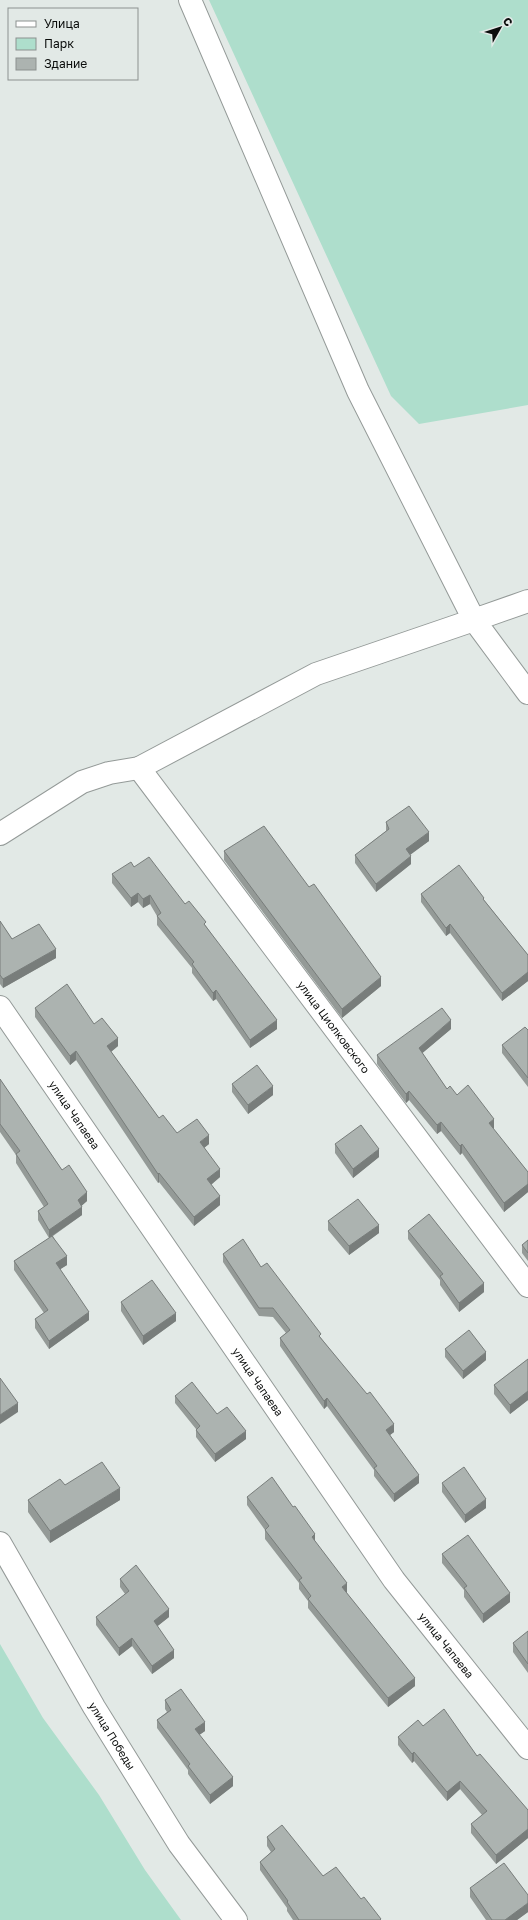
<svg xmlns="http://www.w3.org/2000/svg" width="528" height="1920" font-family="'Golos Text',sans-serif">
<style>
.green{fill:#aedecc}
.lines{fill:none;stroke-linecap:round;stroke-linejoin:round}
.street-casing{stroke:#949a98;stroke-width:24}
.secondary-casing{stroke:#949a98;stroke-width:24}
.street{stroke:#fff;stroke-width:22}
.secondary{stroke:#fff;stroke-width:22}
.wall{fill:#949a97}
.shaded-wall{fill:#787d7b}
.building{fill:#acb3b0;stroke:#787d7b}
.labels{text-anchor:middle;stroke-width:3.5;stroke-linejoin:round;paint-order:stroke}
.street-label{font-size:11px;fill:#0b0d0c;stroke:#e2e9e6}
</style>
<rect width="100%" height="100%" fill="#e2e9e6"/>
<path class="green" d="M209 0H528V405L419 424 391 396Z
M0 1644 43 1718 99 1795 145 1870 181 1920H0Z"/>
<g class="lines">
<defs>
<g id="street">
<path id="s1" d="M139 768 528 1286"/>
<path d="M0 834 82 782 109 773 139 768 316 674 474 620"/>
<path id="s2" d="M0 1007 394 1580 528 1748"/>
<path id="s3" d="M0 1543 94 1707 179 1844 236 1920"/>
</g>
<path id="secondary" d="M190 0 358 391 474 620 528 693
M474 620 528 601"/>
</defs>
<use href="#street" class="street-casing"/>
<use href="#secondary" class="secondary-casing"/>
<use href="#street" class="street"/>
<use href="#secondary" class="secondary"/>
</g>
<path class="wall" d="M386 822 429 841 410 854 411 864 376 892 355 863V855L386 831Z
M224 851 309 887 381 986 342 1018 224 860Z
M134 867 185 904 206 926 277 1029 250 1048 216 999 213 1001 192 973V968L157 925V916L150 904 143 908 138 902 131 907 112 883V874Z
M421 894 484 900 528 955V981L502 1001 450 933 446 936 421 902Z
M0 921 12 939 56 958 3 988 0 984Z
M35 1008 94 1024 118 1046 111 1052 159 1118 177 1133 209 1144 204 1148 220 1177 211 1185 220 1205 194 1226 159 1182 158 1183 76 1060 70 1065 35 1017Z
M451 1029 422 1053 447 1089 457 1095 494 1128 493 1129 528 1172V1192L504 1212 462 1153 460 1155 441 1131 437 1134 409 1100 406 1103 377 1064V1055Z
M528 1030V1087L502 1053V1045Z
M0 1079 62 1170 87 1201 81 1206 82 1215 53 1236 67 1265 60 1269 89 1320 49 1349 35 1328V1319L44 1313 14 1270V1261L49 1238 38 1220V1211L44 1207 16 1163V1155L0 1132Z
M232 1084 273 1095 248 1114 232 1092Z
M335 1144 379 1157 353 1178 335 1153Z
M328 1221 379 1233 349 1255 328 1230Z
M408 1231 484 1292 459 1312 440 1285V1280L408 1239Z
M528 1240V1261L522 1253V1245Z
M223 1254 261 1267 321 1338 394 1432 390 1435 419 1483 394 1502 374 1476V1470L327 1406 324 1409 280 1346V1338L286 1333 273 1317 259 1316 223 1262Z
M121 1302 176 1321 143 1345 121 1311Z
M445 1349 486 1360 463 1379 445 1357Z
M528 1359V1400L510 1414 494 1394V1385Z
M175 1396 217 1414 246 1439 215 1462 196 1437V1429L175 1403Z
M442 1483 486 1508 465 1523 442 1492Z
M247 1497 315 1541 347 1592H346L415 1686 388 1707 308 1608V1601L299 1589V1583L265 1539V1530L247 1505Z
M28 1500H120L50 1543 28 1512Z
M442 1554 510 1602 483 1623 464 1597V1590L442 1563Z
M120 1579 169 1617 157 1626 174 1658 152 1674 132 1646 119 1656 96 1625V1617L125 1594 120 1587Z
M528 1631V1673L513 1652V1643Z
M165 1700 205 1731 199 1735 233 1786 210 1804 188 1774V1770L157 1728V1720L167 1712 165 1709Z
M423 1726 477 1756 528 1810V1838L496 1864 471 1833V1824L482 1815 460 1789 447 1801 414 1761 412 1763 398 1745V1737Z
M267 1837 323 1876 361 1899 381 1920H293L287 1911V1908L260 1870V1862L271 1852 267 1846Z
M470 1888 528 1912 517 1920H486L470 1897Z"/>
<path class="shaded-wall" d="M429 832V841L406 858V849Z
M411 856V864L376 892V884Z
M138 893V902L131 907V898Z
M150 895V904L143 908V899Z
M450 924V933L446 936V928Z
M56 949V958L3 988V979Z
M528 972V981L502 1001V993Z
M381 977V986L342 1018V1009Z
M216 990V999L213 1001V993Z
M277 1020V1029L250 1048V1040Z
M451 1020V1029L419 1056V1048Z
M118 1038V1046L107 1055V1046Z
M76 1051V1060L70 1065V1056Z
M273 1086V1095L248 1114V1105Z
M409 1091V1100L406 1103V1094Z
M494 1119V1128L489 1132V1123Z
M441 1122V1131L437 1134V1125Z
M209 1135V1144L200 1151V1142Z
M462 1144V1153L460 1155V1146Z
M379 1149V1157L353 1178V1169Z
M220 1169V1177L207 1188V1179Z
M159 1173V1182L158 1183V1174Z
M528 1184V1192L504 1212V1203Z
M87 1192V1201L78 1209V1200Z
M220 1196V1205L194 1226V1217Z
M82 1207V1215L49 1238V1230Z
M379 1225V1233L349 1255V1246Z
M67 1256V1265L56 1272V1263Z
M484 1283V1292L459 1312V1303Z
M89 1312V1320L49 1349V1341Z
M176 1313V1321L143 1345V1336Z
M486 1352V1360L463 1379V1371Z
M528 1391V1400L510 1414V1405Z
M327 1398V1406L324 1409V1401Z
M18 1403V1412L0 1424V1415Z
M394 1424V1432L386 1438V1430Z
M246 1431V1439L215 1462V1454Z
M419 1475V1483L394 1502V1494Z
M120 1488V1500L50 1543V1531Z
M486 1499V1508L465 1523V1515Z
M315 1534V1543L312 1537Z
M347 1583V1592L342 1596V1587Z
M510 1593V1602L483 1623V1614Z
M169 1609V1617L154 1629V1621Z
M132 1638V1646L119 1656V1648Z
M174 1650V1658L152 1674V1666Z
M415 1678V1686L388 1707V1698Z
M205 1722V1731L195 1738V1729Z
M414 1752V1761L412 1763V1754Z
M233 1777V1786L210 1804V1795Z
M460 1781V1789L447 1801V1792Z
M528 1829V1838L496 1864V1855Z
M528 1903V1912L517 1920H505Z"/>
<path class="building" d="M409 806 429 832 406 849 411 856 376 884 355 855 389 829 386 822Z
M264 826 309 887 314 884 381 977 342 1009 224 851Z
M149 857 185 904 189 901 206 922 204 924 277 1020 250 1040 216 990 213 993 192 964 194 962 157 916 161 913 150 895 143 899 138 893 131 898 112 874 131 862 134 867Z
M459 865 484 898 483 899 528 955V972L502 993 450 924 446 928 421 894Z
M0 921 12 939 39 924 56 949 3 979 0 975Z
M67 984 94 1024 102 1018 118 1038 107 1046 159 1118 163 1115 177 1133 197 1119 209 1135 200 1142 220 1169 207 1179 220 1196 194 1217 159 1173 158 1174 76 1051 70 1056 35 1008Z
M442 1008 451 1020 419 1048 447 1089 450 1086 457 1095 468 1085 494 1119 489 1123 528 1172V1184L504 1203 462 1144 460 1146 441 1122 437 1125 409 1091 406 1094 377 1055Z
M525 1027 528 1030V1078L502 1045Z
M257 1065 273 1086 248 1105 232 1084Z
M0 1079 62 1170 69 1165 87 1192 78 1200 82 1207 49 1230 38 1211 48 1204 16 1154 20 1151 0 1124Z
M361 1125 379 1149 353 1169 335 1144Z
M358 1199 379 1225 349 1246 328 1221Z
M429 1214 484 1283 459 1303 440 1276 443 1274 408 1231Z
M52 1236 67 1256 56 1263 89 1312 49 1341 35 1319 48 1310 14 1261Z
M243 1239 261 1267 267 1263 321 1334 319 1336 367 1394 370 1392 394 1424 386 1430 419 1475 394 1494 374 1468 377 1466 327 1398 324 1401 280 1338 290 1330 273 1308H259L223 1254Z
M528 1240V1253L522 1245Z
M152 1280 176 1313 143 1336 121 1302Z
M469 1330 486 1352 463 1371 445 1349Z
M528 1359V1391L510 1405 494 1385Z
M0 1378 18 1403 0 1415Z
M192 1382 217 1414 227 1407 246 1431 215 1454 196 1430 200 1426 175 1396Z
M102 1462 120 1488 50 1531 28 1500 60 1479 65 1485Z
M464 1467 486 1499 465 1515 442 1483Z
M272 1477 293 1507 295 1506 315 1534 312 1537 347 1583 342 1587 415 1678 388 1698 308 1599 311 1596 299 1580 302 1578 265 1530 269 1526 247 1497Z
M468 1535 510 1593 483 1614 464 1588 467 1586 442 1554Z
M136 1565 169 1609 154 1621 174 1650 152 1666 132 1638 119 1648 96 1617 129 1591 120 1579Z
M528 1631V1664L513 1643Z
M181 1689 205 1722 195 1729 233 1777 210 1795 188 1766 190 1764 157 1720 171 1710 165 1700Z
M444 1709 477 1756 480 1754 528 1810V1829L496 1855 471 1824 487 1811 460 1781 447 1792 414 1752 412 1754 398 1737 418 1720 423 1726Z
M282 1825 323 1876 336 1867 361 1899 364 1897 381 1919 380 1920H299L287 1902 288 1901 260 1862 275 1849 267 1837Z
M504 1863 528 1895V1903L505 1920H492L470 1888Z"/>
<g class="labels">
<g class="street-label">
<text dy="4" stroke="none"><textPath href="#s1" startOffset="324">улица Циолковского</textPath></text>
<text dy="4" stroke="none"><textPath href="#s2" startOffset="131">улица Чапаева</textPath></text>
<text dy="4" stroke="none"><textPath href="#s2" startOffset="455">улица Чапаева</textPath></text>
<text dy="4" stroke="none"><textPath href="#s2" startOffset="779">улица Чапаева</textPath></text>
<text dy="4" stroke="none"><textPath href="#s3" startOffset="223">улица Победы</textPath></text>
</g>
</g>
<rect x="8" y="8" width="130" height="72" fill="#e2e9e6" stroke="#8c918f"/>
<rect x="16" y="21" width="20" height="6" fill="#ffffff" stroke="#8c918f"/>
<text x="44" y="28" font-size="12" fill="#0b0d0c">Улица</text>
<rect x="16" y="38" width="20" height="12" fill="#aedecc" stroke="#8c918f"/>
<text x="44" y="48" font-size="12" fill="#0b0d0c">Парк</text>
<rect x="16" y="58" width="20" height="12" fill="#acb3b0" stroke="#8c918f"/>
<text x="44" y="68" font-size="12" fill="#0b0d0c">Здание</text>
<g transform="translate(500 28) rotate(51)" stroke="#e2e9e6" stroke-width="3" paint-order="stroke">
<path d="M0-3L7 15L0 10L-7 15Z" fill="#0b0d0c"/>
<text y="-6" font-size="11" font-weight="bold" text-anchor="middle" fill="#0b0d0c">С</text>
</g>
</svg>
